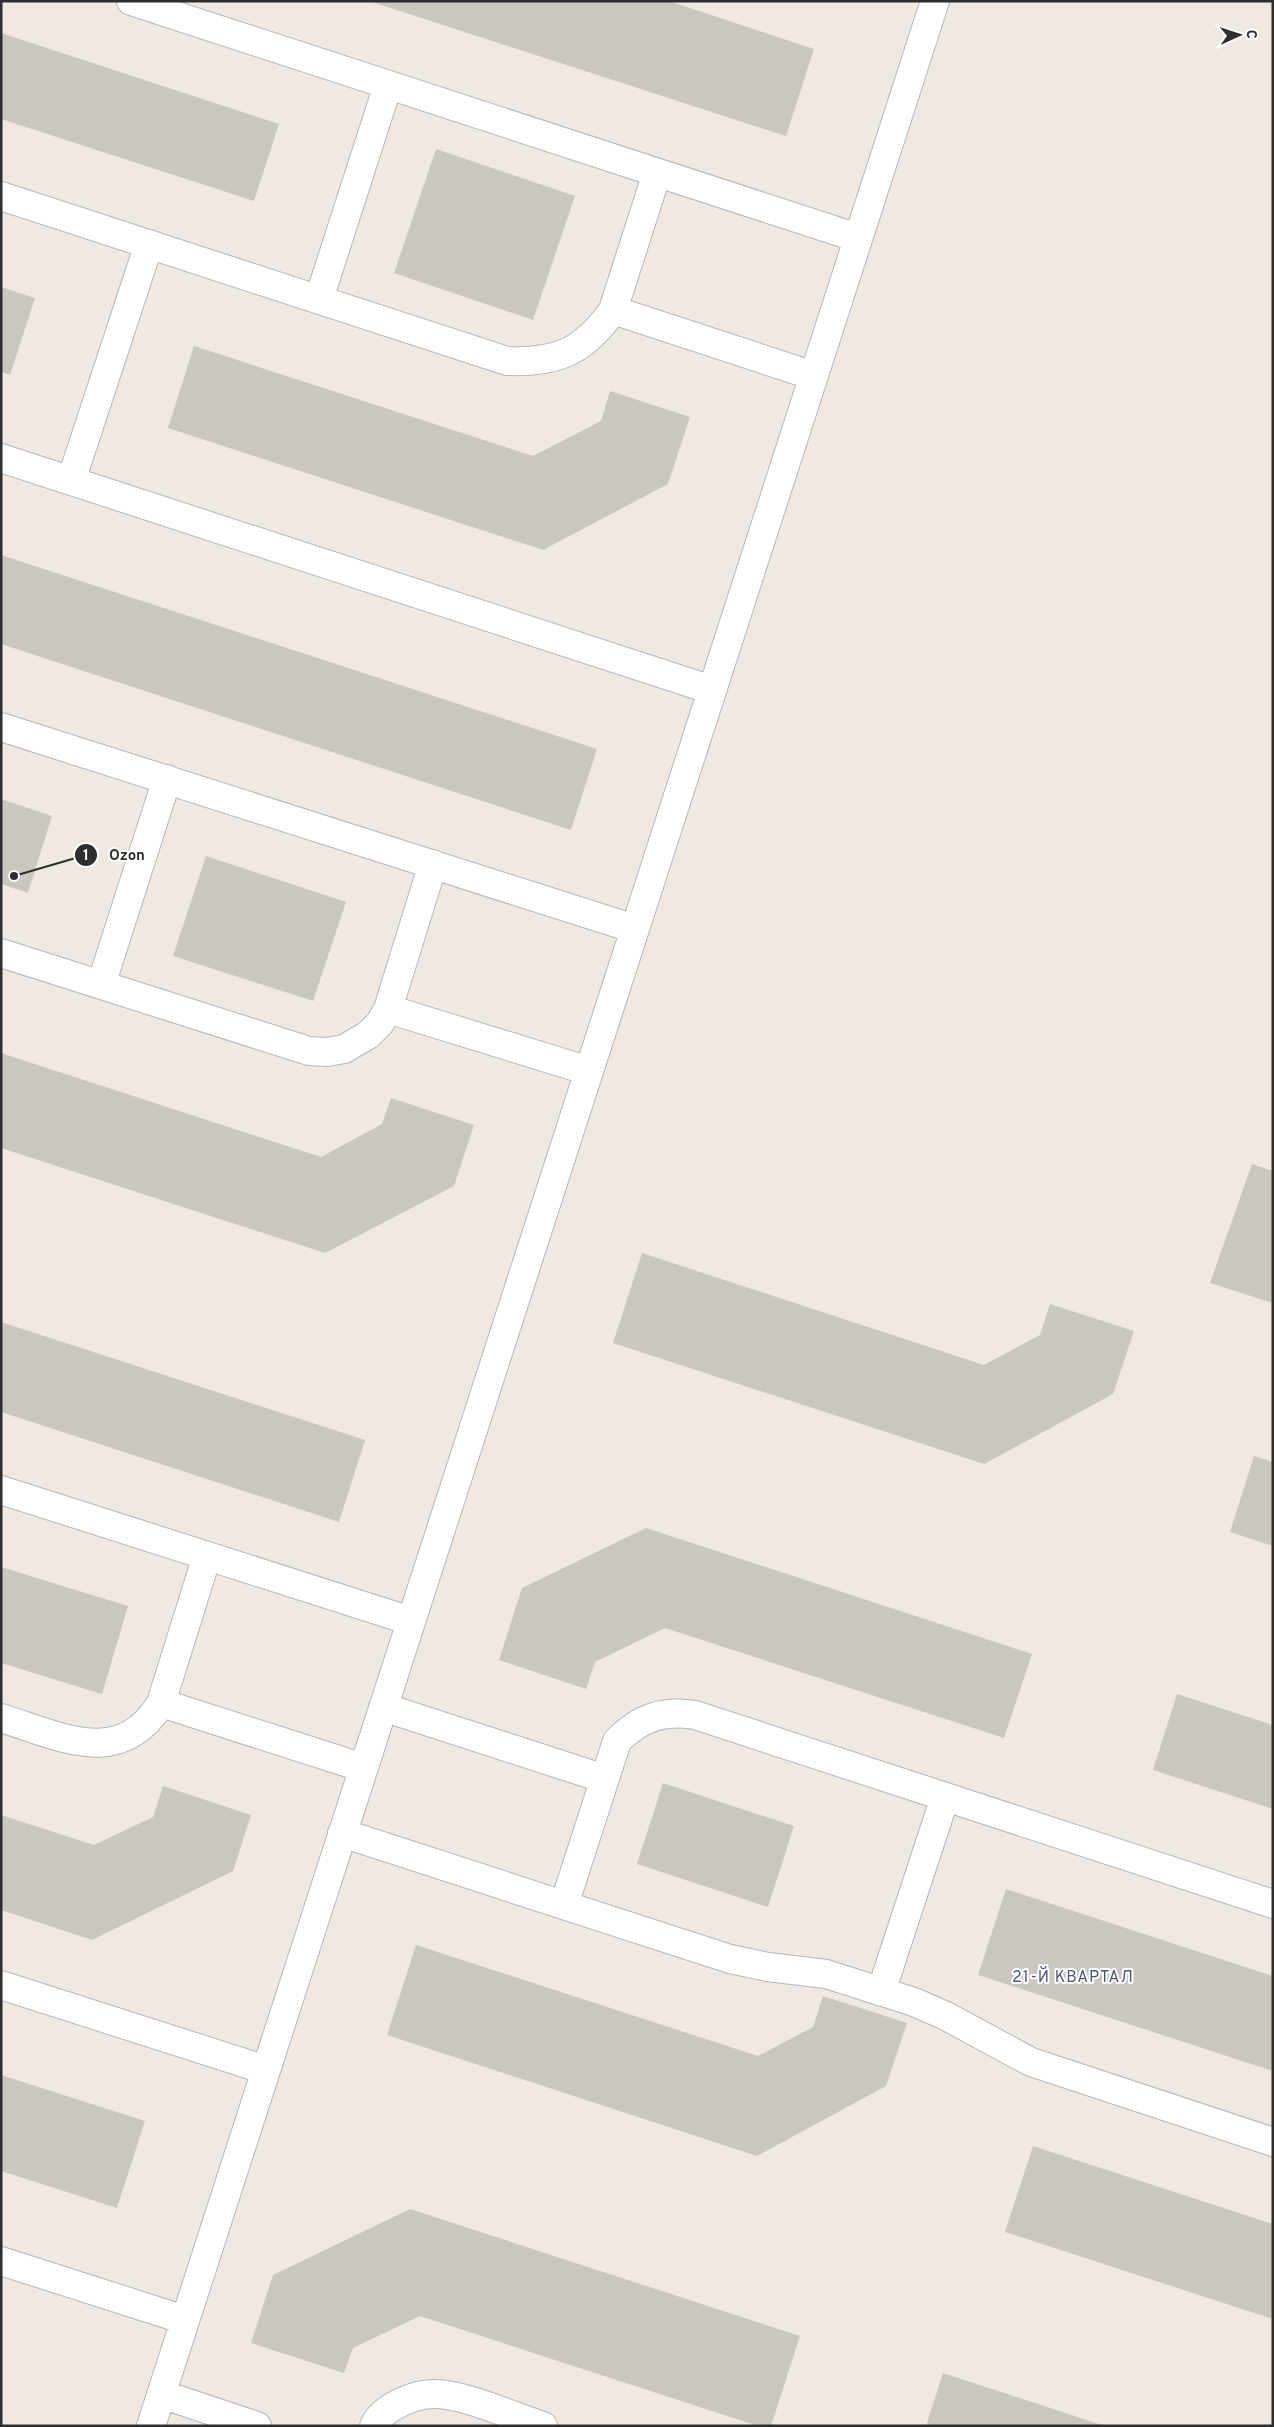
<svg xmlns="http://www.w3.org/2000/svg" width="1274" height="2427" font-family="Overpass,sans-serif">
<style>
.building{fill:#cbc7bf}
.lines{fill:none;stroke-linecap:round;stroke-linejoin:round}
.minor-casing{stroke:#b4b7c1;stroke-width:30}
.minor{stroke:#fff;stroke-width:28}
.labels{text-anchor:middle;stroke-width:4;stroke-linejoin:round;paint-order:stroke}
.quarter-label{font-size:16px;letter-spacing:1px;fill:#4d5680;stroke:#fff}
.leader{fill:none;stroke:#2e2e2e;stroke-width:2}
.callout-dot{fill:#2e2e2e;stroke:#fff;stroke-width:2}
.mark-label{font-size:15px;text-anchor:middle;font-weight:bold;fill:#fff}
.callout-label{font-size:15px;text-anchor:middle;font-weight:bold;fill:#2e2e2e;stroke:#fff;stroke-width:4;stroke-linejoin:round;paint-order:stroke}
</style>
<rect width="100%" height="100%" fill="#efe9e1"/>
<path class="building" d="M669 1 814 49 786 136 372 2Z
M1 33 279 124 254 201 1 119Z
M436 149 575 196 533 320 394 273Z
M1 287 35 298 10 375 1 372Z
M194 346 533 456 601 421 610 391 690 417 668 484 543 550 168 428Z
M1 555 597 749 571 830 1 644Z
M1 799 52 816 28 893 1 884Z
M206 856 346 902 313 1001 173 956Z
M1 1053 321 1157 382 1124 391 1098 474 1125 454 1186 325 1253 1 1148Z
M1252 1164 1273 1171V1303L1210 1283Z
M642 1253 984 1365 1040 1335 1050 1304 1134 1331 1113 1394 984 1464 613 1343Z
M1 1322 365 1440 339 1522 1 1412Z
M1254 1456 1273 1462V1546L1230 1532Z
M646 1528 1032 1654 1004 1738 665 1628 595 1662 586 1689 499 1660 522 1588Z
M1 1567 128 1606 102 1694 1 1663Z
M1177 1694 1273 1725V1809L1153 1770Z
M663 1783 794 1826 768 1907 637 1864Z
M163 1786 251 1815 233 1871 92 1940 1 1910V1815L94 1845 153 1817Z
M1006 1889 1273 1976V2071L978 1975Z
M416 1945 758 2056 813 2027 823 1996 907 2023 886 2086 757 2156 387 2035Z
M1 2075 145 2121 117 2208 1 2171Z
M1033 2146 1273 2224V2319L1005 2232Z
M410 2209 800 2336 771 2426H758L420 2316 353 2348 344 2373 251 2343 273 2275Z
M943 2373 1102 2425V2426H926Z"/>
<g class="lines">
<defs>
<path id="minor" d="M131 1 858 238
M1 196 507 361C556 363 584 352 613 310L657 173
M319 299 388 85
M613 310 814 376
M1 458 712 690
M71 481 149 244
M1 727 635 929
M1 953 309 1051 327 1052 344 1049 368 1035 380 1023 388 1009 433 864
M101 985 167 779
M388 1009 589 1071
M1 1490 411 1621
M161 1703 364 1768
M383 1707 605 1779
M1 1718C60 1736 120 1770 161 1703L207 1556
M342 1833 730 1959 768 1967 826 1974 914 2002 946 2016 1031 2062 1273 2142
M564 1905 617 1741C640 1718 662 1710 695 1715L1273 1904
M1 1985 266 2070
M881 1992 945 1797
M1 2261 185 2320
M161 2394 257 2426
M151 2426 935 1
M374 2426C377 2418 386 2411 392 2407 406 2399 420 2393 436 2394 463 2394 515 2417 543 2426"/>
</defs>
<use href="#minor" class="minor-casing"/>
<use href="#minor" class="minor"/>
</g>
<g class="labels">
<g class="quarter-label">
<text x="1073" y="1982">21-Й КВАРТАЛ</text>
</g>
</g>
<path class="leader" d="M14 876L86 855"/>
<g class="callout-dot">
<circle cx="14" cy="876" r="5"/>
<circle cx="86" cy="855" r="12"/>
</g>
<g class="mark-label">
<text x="86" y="860">1</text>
</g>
<g class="callout-label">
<text x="127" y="860">Ozon</text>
</g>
<rect width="1274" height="2427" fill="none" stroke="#2e2e2e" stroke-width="5"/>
<g transform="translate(1239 35) rotate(87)" stroke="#ffffff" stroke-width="4" paint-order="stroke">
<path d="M0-4L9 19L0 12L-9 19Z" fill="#2e2e2e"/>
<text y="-8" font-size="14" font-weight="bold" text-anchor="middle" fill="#2e2e2e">С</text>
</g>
</svg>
